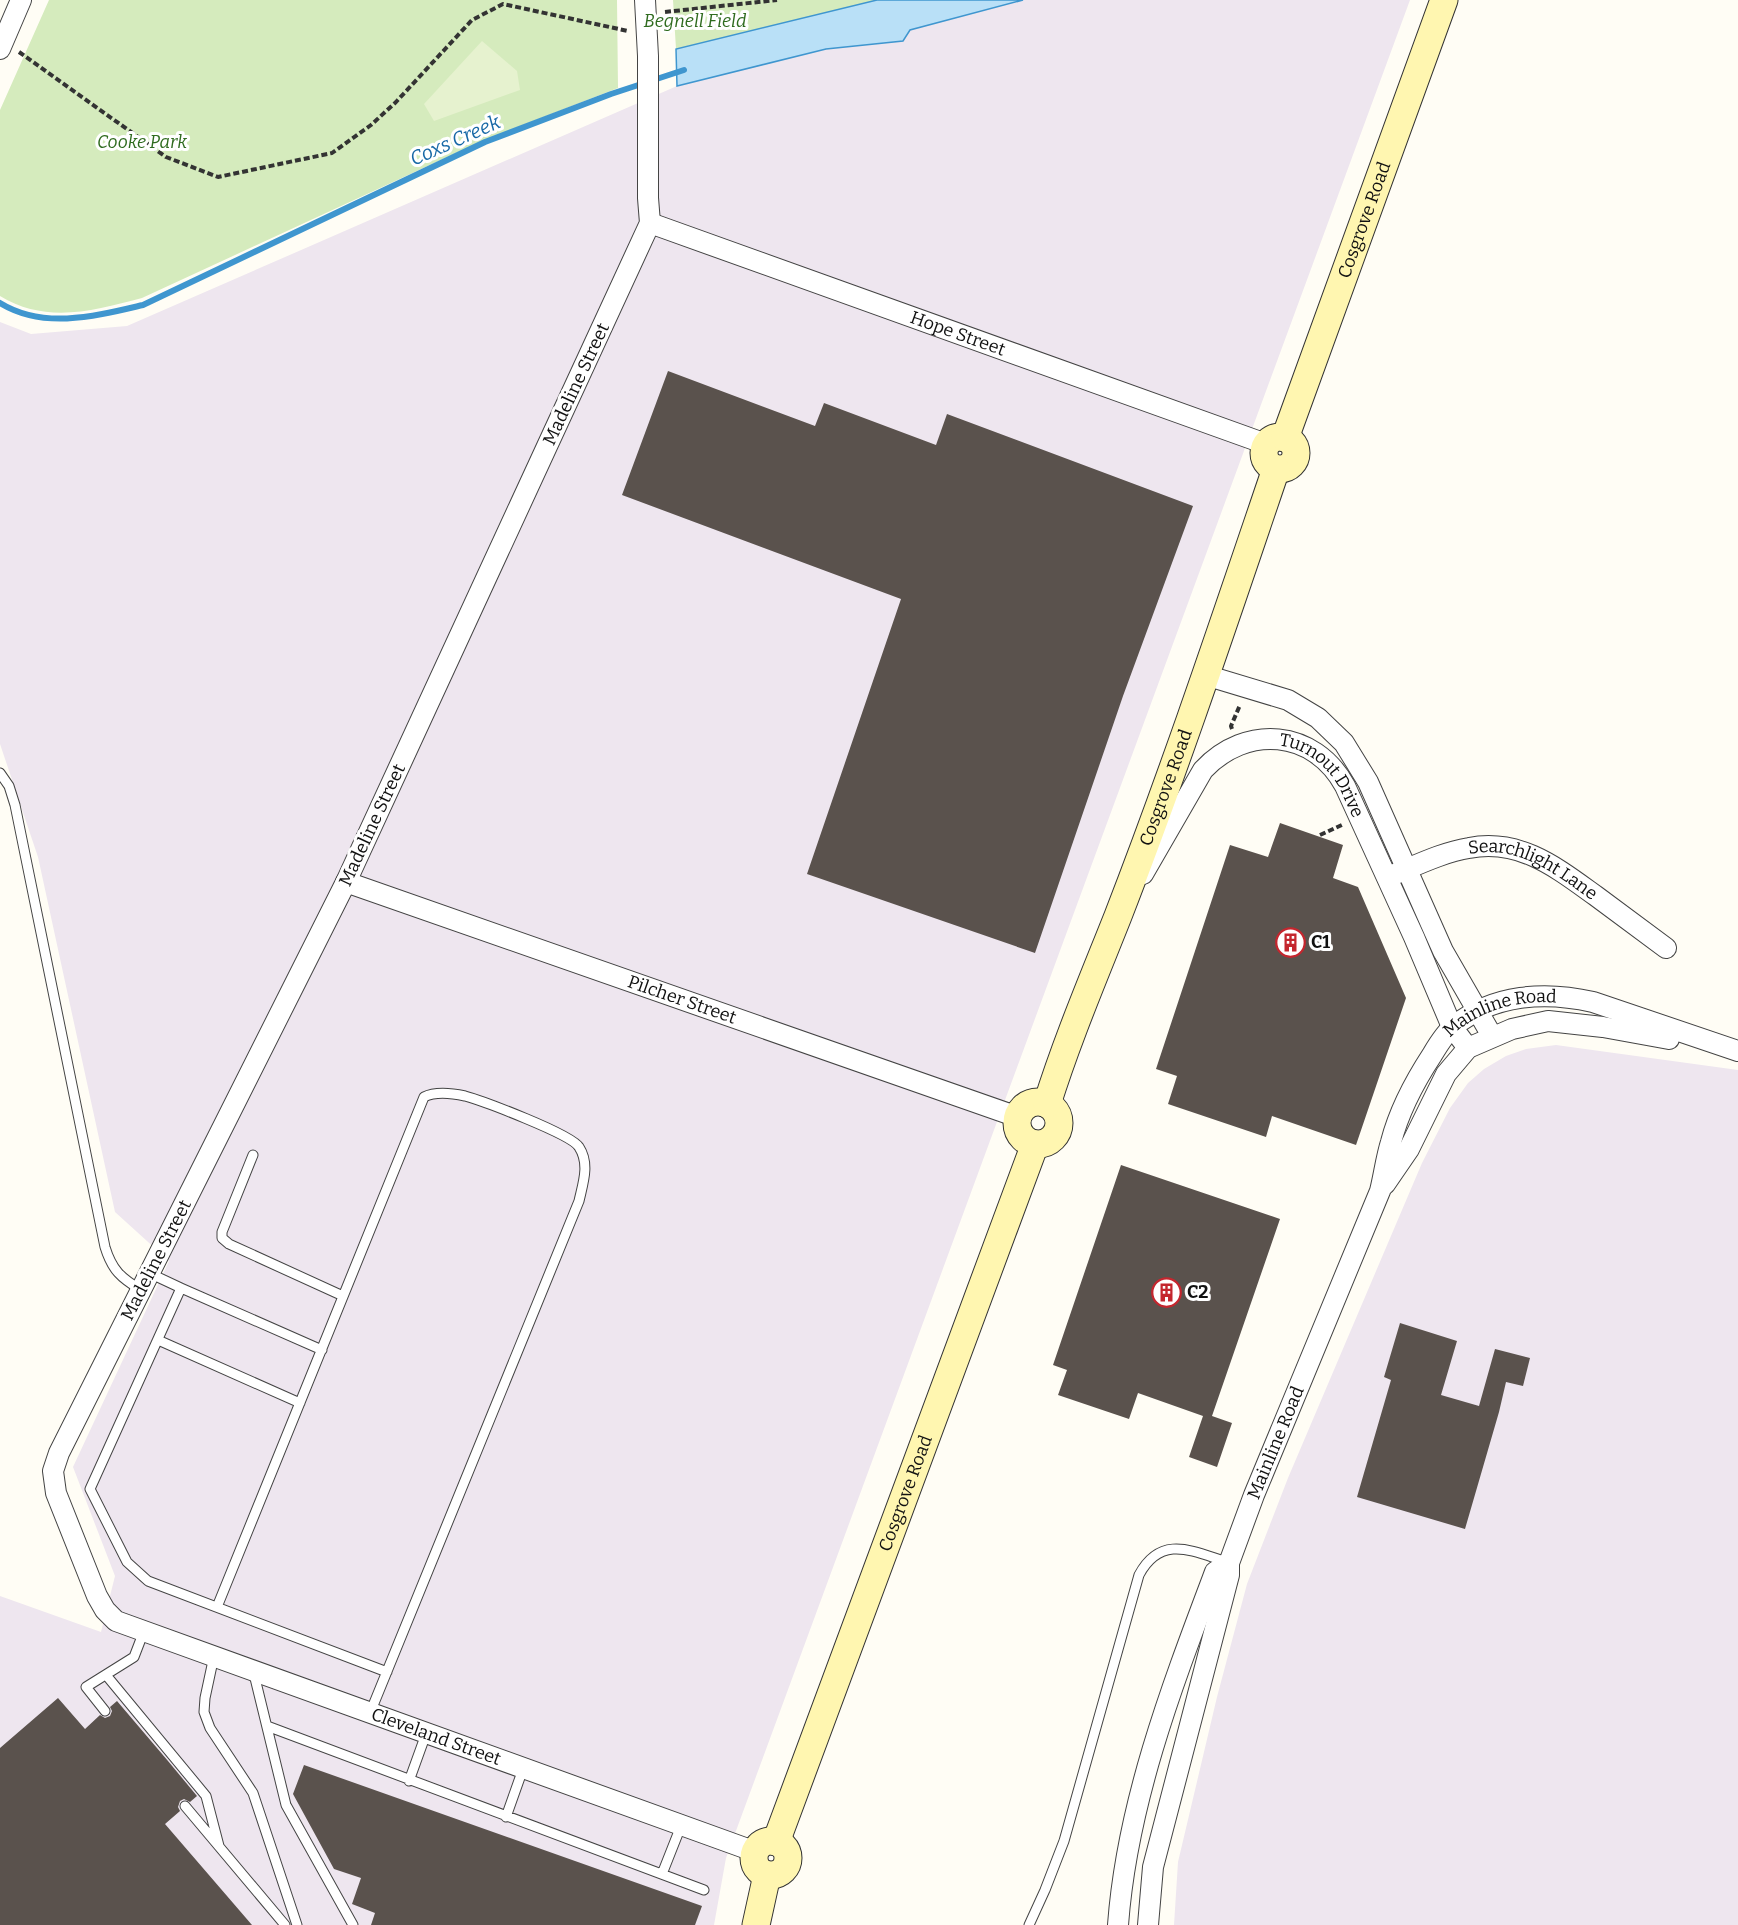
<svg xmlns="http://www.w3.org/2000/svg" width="1738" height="1925" font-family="Bitter,serif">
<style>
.industrial{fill:#eee6ef}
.green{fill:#d5ebbd}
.pitch{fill:#e6f2cf}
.water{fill:#b9e0f7;stroke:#3f96cf;stroke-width:1.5}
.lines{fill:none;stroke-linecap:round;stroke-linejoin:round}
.stream{stroke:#3f96cf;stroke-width:6}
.building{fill:#5a524d}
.service-casing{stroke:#444;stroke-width:11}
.minor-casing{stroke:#444;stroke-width:22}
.secondary-casing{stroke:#333;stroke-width:29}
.path{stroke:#333;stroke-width:4;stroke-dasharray:6 3;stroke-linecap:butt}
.service{stroke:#fff;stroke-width:9}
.minor{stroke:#fff;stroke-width:20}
.secondary{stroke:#fff6b0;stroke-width:27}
.labels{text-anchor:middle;stroke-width:6;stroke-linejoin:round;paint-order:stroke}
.park-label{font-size:18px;font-style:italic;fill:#2f6b1f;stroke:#fff}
.street-label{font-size:18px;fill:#111;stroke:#fff}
.poi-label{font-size:18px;font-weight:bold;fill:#111;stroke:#fff;text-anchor:start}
.water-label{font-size:20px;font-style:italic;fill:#1768a6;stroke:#fff}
</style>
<rect width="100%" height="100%" fill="#fffdf5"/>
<path class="industrial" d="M1023 0H1410L726 1858 714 1925H0V1596L101 1632 115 1576 73 1467 169 1261 115 1212 38 857 0 744V322L31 334 127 326 677 86 826 49 902 41 909 30Z
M1556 1045 1738 1070V1925H1174L1178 1862 1217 1697 1247 1584 1288 1478 1422 1163 1450 1108 1468 1083 1484 1069 1506 1056 1526 1049Z"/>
<path class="green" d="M49 0H617L618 88 484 140 142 298C93 311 46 324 0 296V110Z
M673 0H877L676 49Z"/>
<path class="pitch" d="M482 41 517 71 520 90 434 121 424 104Z"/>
<path class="water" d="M877 0H1023L910 30 903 41 826 49 677 86 676 49Z"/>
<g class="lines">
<path class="stream" d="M0 303C44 330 96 316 143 305L485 142 611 94 684 70"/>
</g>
<path class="building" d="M668 371 815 426 824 403 936 445 947 414 1193 506 1123 696 1035 953 807 874 901 599 622 495Z
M1280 823 1343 845 1333 878 1358 887 1406 998 1356 1145 1272 1116 1266 1137 1168 1104 1177 1076 1156 1069 1230 845 1268 857Z
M1121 1165 1280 1219 1212 1416 1232 1423 1217 1467 1189 1457 1203 1416 1138 1393 1129 1419 1058 1395 1067 1370 1053 1365Z
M1400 1323 1457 1341 1441 1395 1479 1406 1495 1349 1530 1358 1523 1386 1506 1382 1499 1412 1465 1529 1357 1497 1391 1380 1384 1377Z
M58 1698 85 1729 100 1715 105 1718 110 1716 112 1711 110 1707 117 1701 168 1761 197 1796 190 1802 184 1799 180 1801 178 1807 180 1811 165 1824 252 1925H0V1748Z
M304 1765 702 1906 695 1925H371L375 1913 352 1904 361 1878 334 1869 293 1794Z"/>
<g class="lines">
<defs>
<path id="service" d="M0 773 9 786 15 805 105 1247C112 1270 121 1278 141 1290
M253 1155 222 1232V1238L229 1244 343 1296
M149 1273 181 1288 90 1489 127 1562 148 1581 387 1672
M181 1288 322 1350
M158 1340 300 1403
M217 1607 424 1097C436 1091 451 1093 465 1096 483 1101 571 1134 579 1147 590 1164 583 1183 579 1201L370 1713
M214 1656 205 1698 204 1712 210 1728 253 1793 297 1925
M253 1670 286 1805 353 1925
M106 1675 206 1796 219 1846
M105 1711 86 1687 134 1657 144 1631
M267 1726 704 1890
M409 1781 426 1734
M185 1806 285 1925
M506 1817 523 1769
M662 1874 681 1826
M1029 1925 1045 1890 1064 1841 1139 1575C1161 1534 1192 1551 1227 1562"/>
<g id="minor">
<path id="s1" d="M645 0 648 56V198L650 223 346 882 59 1453 53 1471 56 1493 97 1596 105 1610 116 1621 756 1852"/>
<path d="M0 49 21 0"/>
<path id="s2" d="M650 223 1266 444"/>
<path d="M1205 675 1288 700 1318 718 1344 743 1368 782 1443 951 1492 1036"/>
<path id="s3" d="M1143 874 1203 770C1246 724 1314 729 1345 786L1414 937 1452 1027 1468 1048"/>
<path id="s4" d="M1395 874C1419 864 1444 852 1469 848 1520 838 1557 868 1596 896 1620 914 1643 931 1666 948"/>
<path id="s5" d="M346 882 1018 1117"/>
<path d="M1385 1184 1409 1149 1446 1074 1468 1048 1512 1029 1548 1021 1603 1027 1669 1039"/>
<path d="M1118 1925C1127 1803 1172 1686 1215 1572L1229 1563"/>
<path id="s6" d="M1148 1925 1153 1867 1229 1575V1563L1254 1495 1380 1191C1384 1175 1386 1158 1391 1142 1399 1111 1415 1081 1432 1055 1438 1045 1445 1033 1454 1026 1494 994 1545 991 1593 1002L1738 1051"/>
</g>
<g id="secondary">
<circle cx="1280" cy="453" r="16"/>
<path id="s7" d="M1285 438 1444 0"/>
<circle cx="1038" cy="1123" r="21"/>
<path id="s8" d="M1047 1104C1067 1040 1093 979 1118 916 1175 769 1225 619 1276 469"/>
<circle cx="771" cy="1858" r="17"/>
<path id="s9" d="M776 1842 1035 1144"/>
<path d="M756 1925 767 1875"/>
</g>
</defs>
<use href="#service" class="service-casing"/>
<use href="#minor" class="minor-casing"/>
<use href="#secondary" class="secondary-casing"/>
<path class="path" d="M665 12 777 0
M19 52 166 157 218 177 332 153 371 125 396 102 472 20 503 4 628 31
M1232 729 1231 726 1240 705
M1320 835 1344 824"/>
<use href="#service" class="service"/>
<use href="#minor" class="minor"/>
<use href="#secondary" class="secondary"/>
</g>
<defs>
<symbol id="building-ring" viewBox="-11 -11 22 22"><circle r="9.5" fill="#fff" stroke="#c4262e" stroke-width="1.5"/><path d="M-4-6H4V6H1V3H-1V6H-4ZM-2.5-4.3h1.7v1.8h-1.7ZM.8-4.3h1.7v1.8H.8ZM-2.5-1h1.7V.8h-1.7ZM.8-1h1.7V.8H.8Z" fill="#c4262e"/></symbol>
</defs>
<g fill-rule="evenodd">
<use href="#building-ring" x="1274" y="926" width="33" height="33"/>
<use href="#building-ring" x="1150" y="1276" width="33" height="33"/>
</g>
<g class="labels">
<g class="park-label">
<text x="695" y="27">Begnell Field</text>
<text x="142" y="148">Cooke Park</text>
</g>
<g class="street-label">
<text dy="6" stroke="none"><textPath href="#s7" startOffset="232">Cosgrove Road</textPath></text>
<text dy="6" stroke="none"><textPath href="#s2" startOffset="327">Hope Street</textPath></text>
<text transform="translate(576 384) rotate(-65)" y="6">Madeline Street</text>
<text dy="6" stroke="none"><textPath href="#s3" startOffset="264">Turnout Drive</textPath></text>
<text dy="6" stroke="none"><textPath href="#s8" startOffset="338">Cosgrove Road</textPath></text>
<text transform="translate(372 825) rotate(-65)" y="6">Madeline Street</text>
<text dy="6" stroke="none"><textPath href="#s4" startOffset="148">Searchlight Lane</textPath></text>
<text dy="6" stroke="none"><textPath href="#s5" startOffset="356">Pilcher Street</textPath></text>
<text dy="6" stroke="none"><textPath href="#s6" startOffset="1006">Mainline Road</textPath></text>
<text transform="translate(156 1260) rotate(-63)" y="6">Madeline Street</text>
<text dy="6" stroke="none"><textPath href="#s6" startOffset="501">Mainline Road</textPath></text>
<text dy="6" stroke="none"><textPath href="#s9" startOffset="372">Cosgrove Road</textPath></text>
<text dy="6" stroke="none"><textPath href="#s1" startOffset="2112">Cleveland Street</textPath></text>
</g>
<g class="poi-label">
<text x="1311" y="948">C1</text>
<text x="1187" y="1298">C2</text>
</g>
<g class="water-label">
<text transform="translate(455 140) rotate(-24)" y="7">Coxs Creek</text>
</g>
</g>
</svg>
